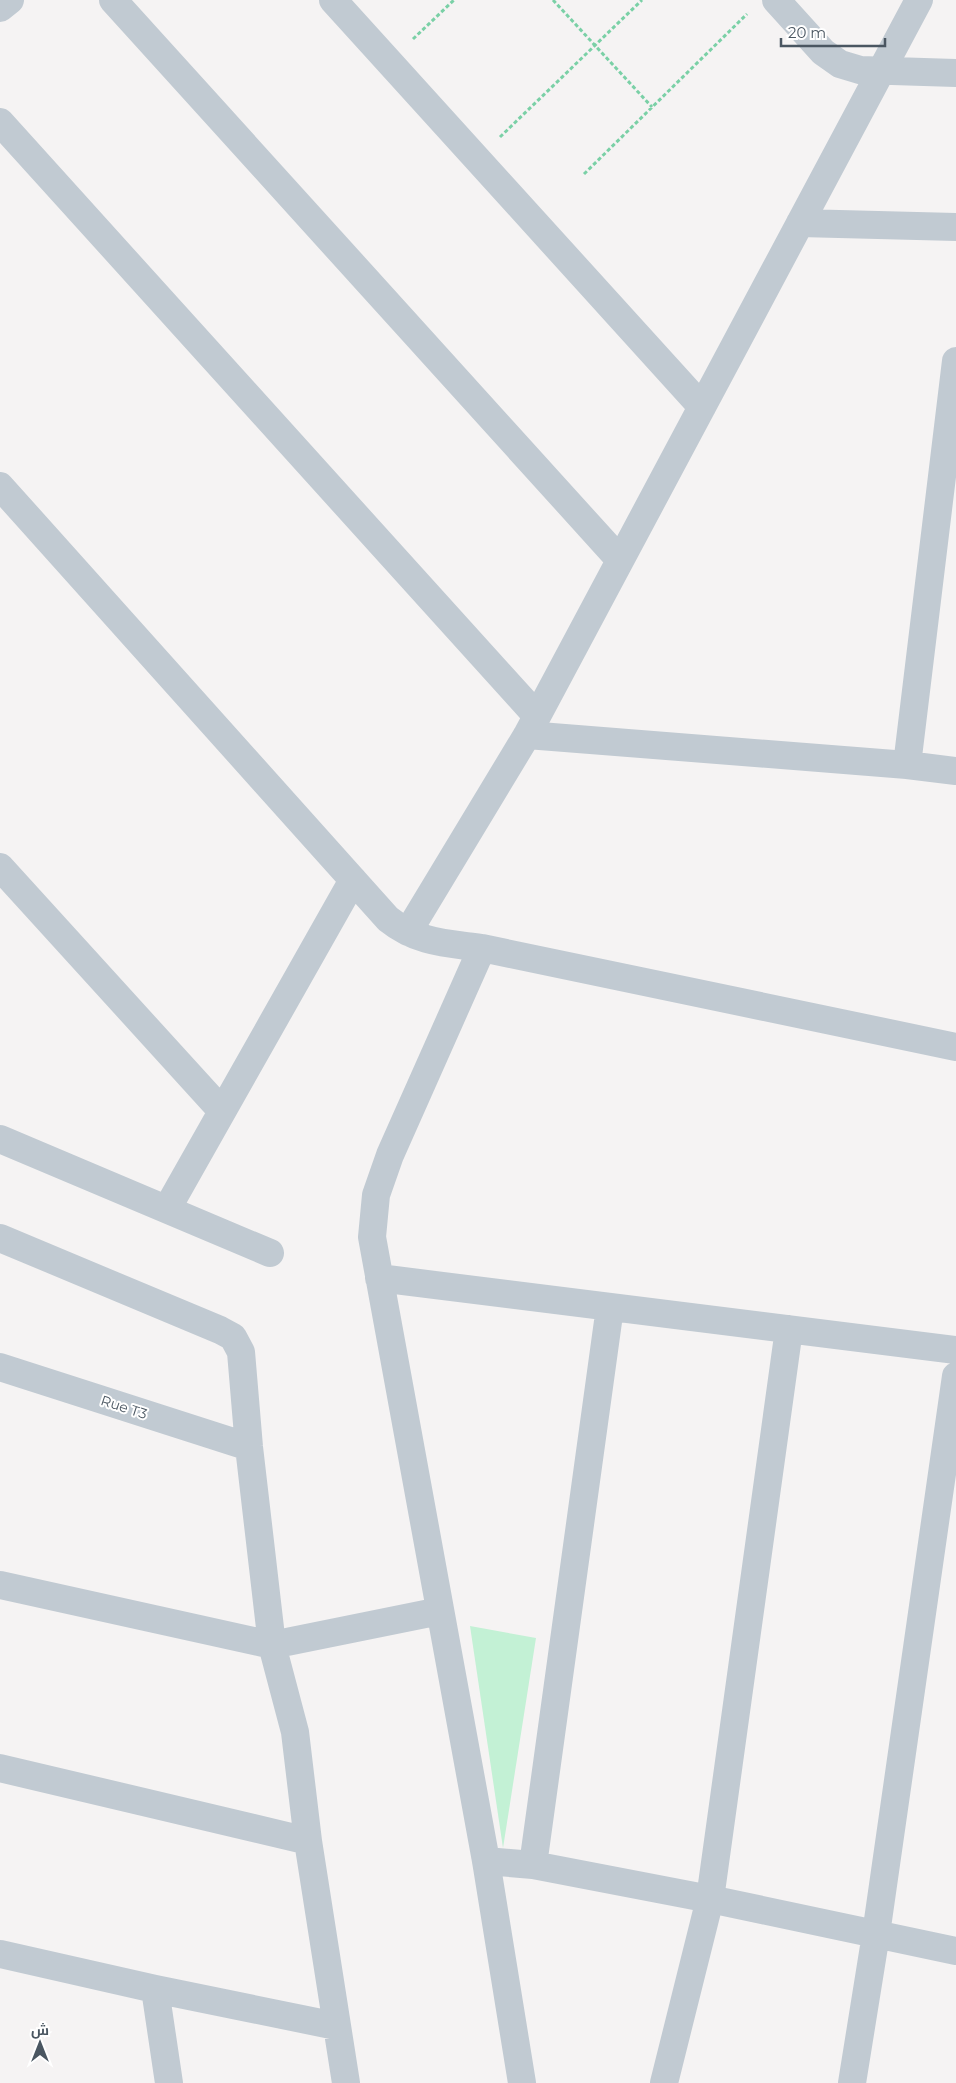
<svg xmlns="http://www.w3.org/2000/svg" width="956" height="2083" font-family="Montserrat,Cairo,sans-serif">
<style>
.green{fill:#c3f1d5}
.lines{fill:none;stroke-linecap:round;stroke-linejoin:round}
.path{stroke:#7ad0a6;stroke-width:3;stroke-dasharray:4 2.5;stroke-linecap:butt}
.street{stroke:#c1cad2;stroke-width:28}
.labels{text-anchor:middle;stroke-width:4;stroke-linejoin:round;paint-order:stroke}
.street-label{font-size:14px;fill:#4a5661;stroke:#fff}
</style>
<rect width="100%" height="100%" fill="#f5f3f3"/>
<path class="green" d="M470 1626 536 1638 503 1848Z"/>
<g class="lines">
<path class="path" d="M553 0 652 107
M413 39 454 0
M500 137 642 0
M584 174 747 14"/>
<path class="street" d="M113 0 620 560
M333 0 702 407
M776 0 823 52 840 64 860 70 956 73
M0 8 10 0
M0 122 537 716
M800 223 956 227
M0 486 388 919C418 943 446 943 482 948L956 1047
M527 735 907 765 956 771
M907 765 956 361
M0 867 222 1111
M408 932 527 735 919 0
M482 948 390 1155 376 1195 372 1237 486 1861 522 2083
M0 1139 270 1253
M167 1209 353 880
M0 1238 220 1330 233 1337 241 1352 249 1447 272 1645 295 1732 308 1841 346 2083
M379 1278 956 1350
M0 1367 249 1447
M0 1585 272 1645 440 1611
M0 1768 308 1841
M486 1861 533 1865 710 1899 956 1951
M533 1865 610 1307
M0 1954 155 1989 336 2026
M155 1989 169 2083
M664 2083 710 1899 789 1329
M852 2083 876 1934 956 1376"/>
</g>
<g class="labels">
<g class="street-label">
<text transform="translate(124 1407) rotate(18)" y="5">Rue T3</text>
</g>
</g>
<g transform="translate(40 2043)" stroke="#ffffff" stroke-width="4" paint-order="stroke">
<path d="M0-4L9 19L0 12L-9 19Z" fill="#4a5661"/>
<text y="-8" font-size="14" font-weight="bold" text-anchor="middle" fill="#4a5661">ش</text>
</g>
<path d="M781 38v8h104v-8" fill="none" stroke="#4a5661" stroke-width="2.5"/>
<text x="788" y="38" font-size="15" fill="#4a5661" stroke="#ffffff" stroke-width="4" paint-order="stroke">20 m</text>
</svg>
